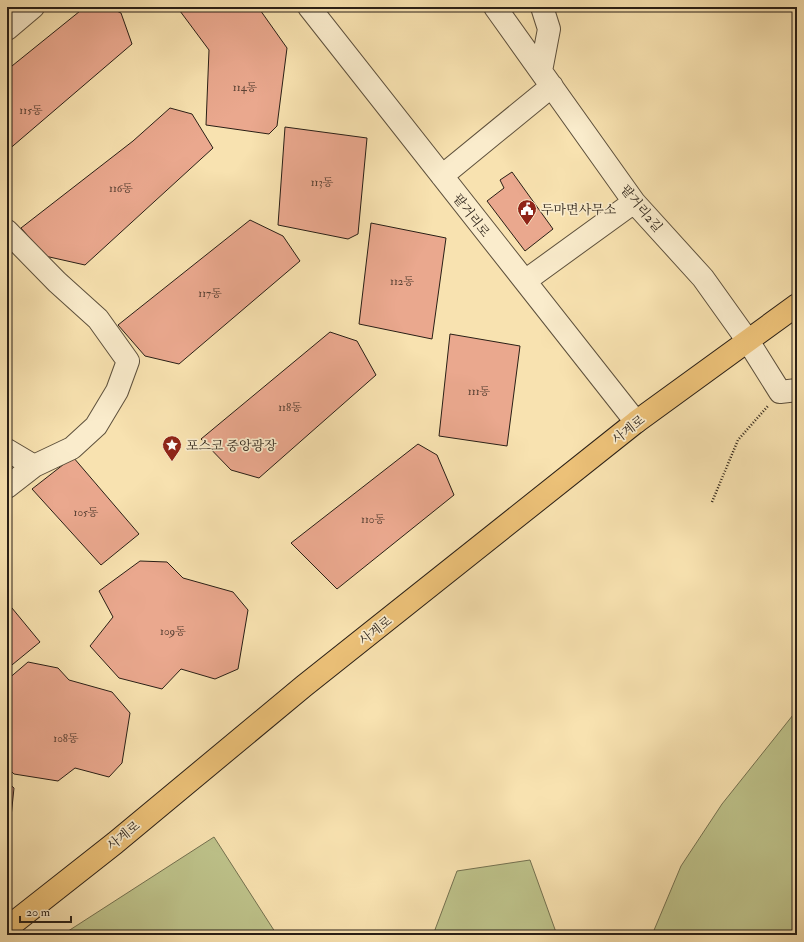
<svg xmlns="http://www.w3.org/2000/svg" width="804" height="942" font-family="'IM FELL Double Pica','Noto Serif KR',serif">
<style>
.green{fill:#bec38b;stroke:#747150}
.building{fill:#eaa88e;stroke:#291f16}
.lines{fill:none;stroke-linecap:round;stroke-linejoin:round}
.minor-casing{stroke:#5d503c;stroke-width:24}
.major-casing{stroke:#291f16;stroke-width:24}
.path{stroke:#291f16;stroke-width:2.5;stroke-dasharray:1 2;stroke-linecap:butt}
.minor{stroke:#faeccc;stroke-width:22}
.major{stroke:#ecc178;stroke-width:22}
.labels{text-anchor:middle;stroke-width:3.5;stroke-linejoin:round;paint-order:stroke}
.number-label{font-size:11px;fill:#594134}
.street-label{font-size:13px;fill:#291f16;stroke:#faeccc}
.poi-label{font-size:13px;fill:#291f16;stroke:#faeccc;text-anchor:start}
</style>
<rect width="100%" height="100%" fill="#f8e2b0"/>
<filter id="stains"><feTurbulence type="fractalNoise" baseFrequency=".005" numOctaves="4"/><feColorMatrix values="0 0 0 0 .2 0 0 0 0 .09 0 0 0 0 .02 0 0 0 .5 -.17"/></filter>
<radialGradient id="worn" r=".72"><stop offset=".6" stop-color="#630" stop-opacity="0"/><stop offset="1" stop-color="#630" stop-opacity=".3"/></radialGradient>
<path class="green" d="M797 710V935H652L681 866 722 804Z
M214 837 277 935H62Z
M530 860 557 935H433L457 871Z"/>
<path class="building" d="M85 7H108L121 13 132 44 7 151V70Z
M177 7H258L287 48 277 126 269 134 206 125 209 50Z
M170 108 192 114 213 148 85 265 45 256 21 228 133 141Z
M285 127 367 138 358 234 348 239 278 225Z
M512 172 553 229 525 251 487 201 504 188 500 180Z
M250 220 283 236 300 261 179 364 145 356 118 325Z
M371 223 446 238 432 339 359 324Z
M330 332 357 341 376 375 259 478 231 470 201 439Z
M450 334 520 346 507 446 439 436Z
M418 444 437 455 454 495 337 589 291 543Z
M73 457 139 534 101 565 32 489Z
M140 561 167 562 183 578 233 592 248 610 238 669 215 679 181 669 162 689 119 678 90 646 113 617 99 591Z
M7 602 40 642 7 669Z
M28 662 58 668 69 680 112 692 130 713 122 763 109 777 75 768 58 781 14 774 7 767V680Z
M7 782 14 788 7 856Z"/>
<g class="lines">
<defs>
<path id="minor" d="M309 7 636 422
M495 7 634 202 703 278 748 341 780 392 797 390
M7 29 33 7
M541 71 549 29 542 7
M442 176 552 86
M7 231 57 282 98 319 128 361 117 391 96 426 72 448 34 466 7 487
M525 281 634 202
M7 450 34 466"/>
<path id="major" d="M7 928 115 843 304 686 636 422 797 305"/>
</defs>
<use href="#minor" class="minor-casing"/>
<use href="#major" class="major-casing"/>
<path class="path" d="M712 502 738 440 768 406"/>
<use href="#minor" class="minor"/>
<use href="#major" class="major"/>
</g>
<defs>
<symbol id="civic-pin" viewBox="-11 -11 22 30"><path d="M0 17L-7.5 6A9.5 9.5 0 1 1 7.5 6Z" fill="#8f2418" stroke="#faeccc"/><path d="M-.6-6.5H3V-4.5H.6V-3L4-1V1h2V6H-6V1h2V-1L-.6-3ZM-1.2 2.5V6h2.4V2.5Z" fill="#fff"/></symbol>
<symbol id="sight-pin" viewBox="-11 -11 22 30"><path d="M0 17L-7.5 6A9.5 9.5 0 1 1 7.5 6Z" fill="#8f2418" stroke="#faeccc"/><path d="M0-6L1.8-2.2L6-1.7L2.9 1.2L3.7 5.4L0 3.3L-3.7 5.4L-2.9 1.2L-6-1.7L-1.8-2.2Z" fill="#fff"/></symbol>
</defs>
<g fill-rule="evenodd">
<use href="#civic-pin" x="516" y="198" width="22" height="30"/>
<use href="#sight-pin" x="161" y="434" width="22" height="30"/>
</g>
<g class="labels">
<g class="number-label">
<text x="245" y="91">114동</text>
<text x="31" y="114">115동</text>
<text x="322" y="186">113동</text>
<text x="121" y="192">116동</text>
<text x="402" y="285">112동</text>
<text x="210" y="297">117동</text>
<text x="479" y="395">111동</text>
<text x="290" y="411">118동</text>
<text x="86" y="516">105동</text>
<text x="373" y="523">110동</text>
<text x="173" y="635">109동</text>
<text x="66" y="742">108동</text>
</g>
<g class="street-label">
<text transform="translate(642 208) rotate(50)" y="5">팥거리2길</text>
<text transform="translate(472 215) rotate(52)" y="5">팥거리로</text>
<text transform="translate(628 429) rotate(-38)" y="5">사계로</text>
<text transform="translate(375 630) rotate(-38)" y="5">사계로</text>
<text transform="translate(123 835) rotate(-39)" y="5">사계로</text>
</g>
<g class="poi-label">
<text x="541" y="214">두마면사무소</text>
<text x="186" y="450">포스코 중앙광장</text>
</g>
</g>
<rect width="804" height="942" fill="none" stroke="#f8e2b0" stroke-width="24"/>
<rect x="8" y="8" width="788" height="926" fill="none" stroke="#291f16" stroke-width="2"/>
<rect x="12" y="12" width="780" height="918" fill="none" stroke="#291f16"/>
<path d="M20 916v6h51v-6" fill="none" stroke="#291f16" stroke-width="2"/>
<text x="26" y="916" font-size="12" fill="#291f16" stroke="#faeccc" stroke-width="3" paint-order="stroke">20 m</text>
<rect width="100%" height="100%" filter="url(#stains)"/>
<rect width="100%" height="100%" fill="url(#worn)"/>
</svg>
